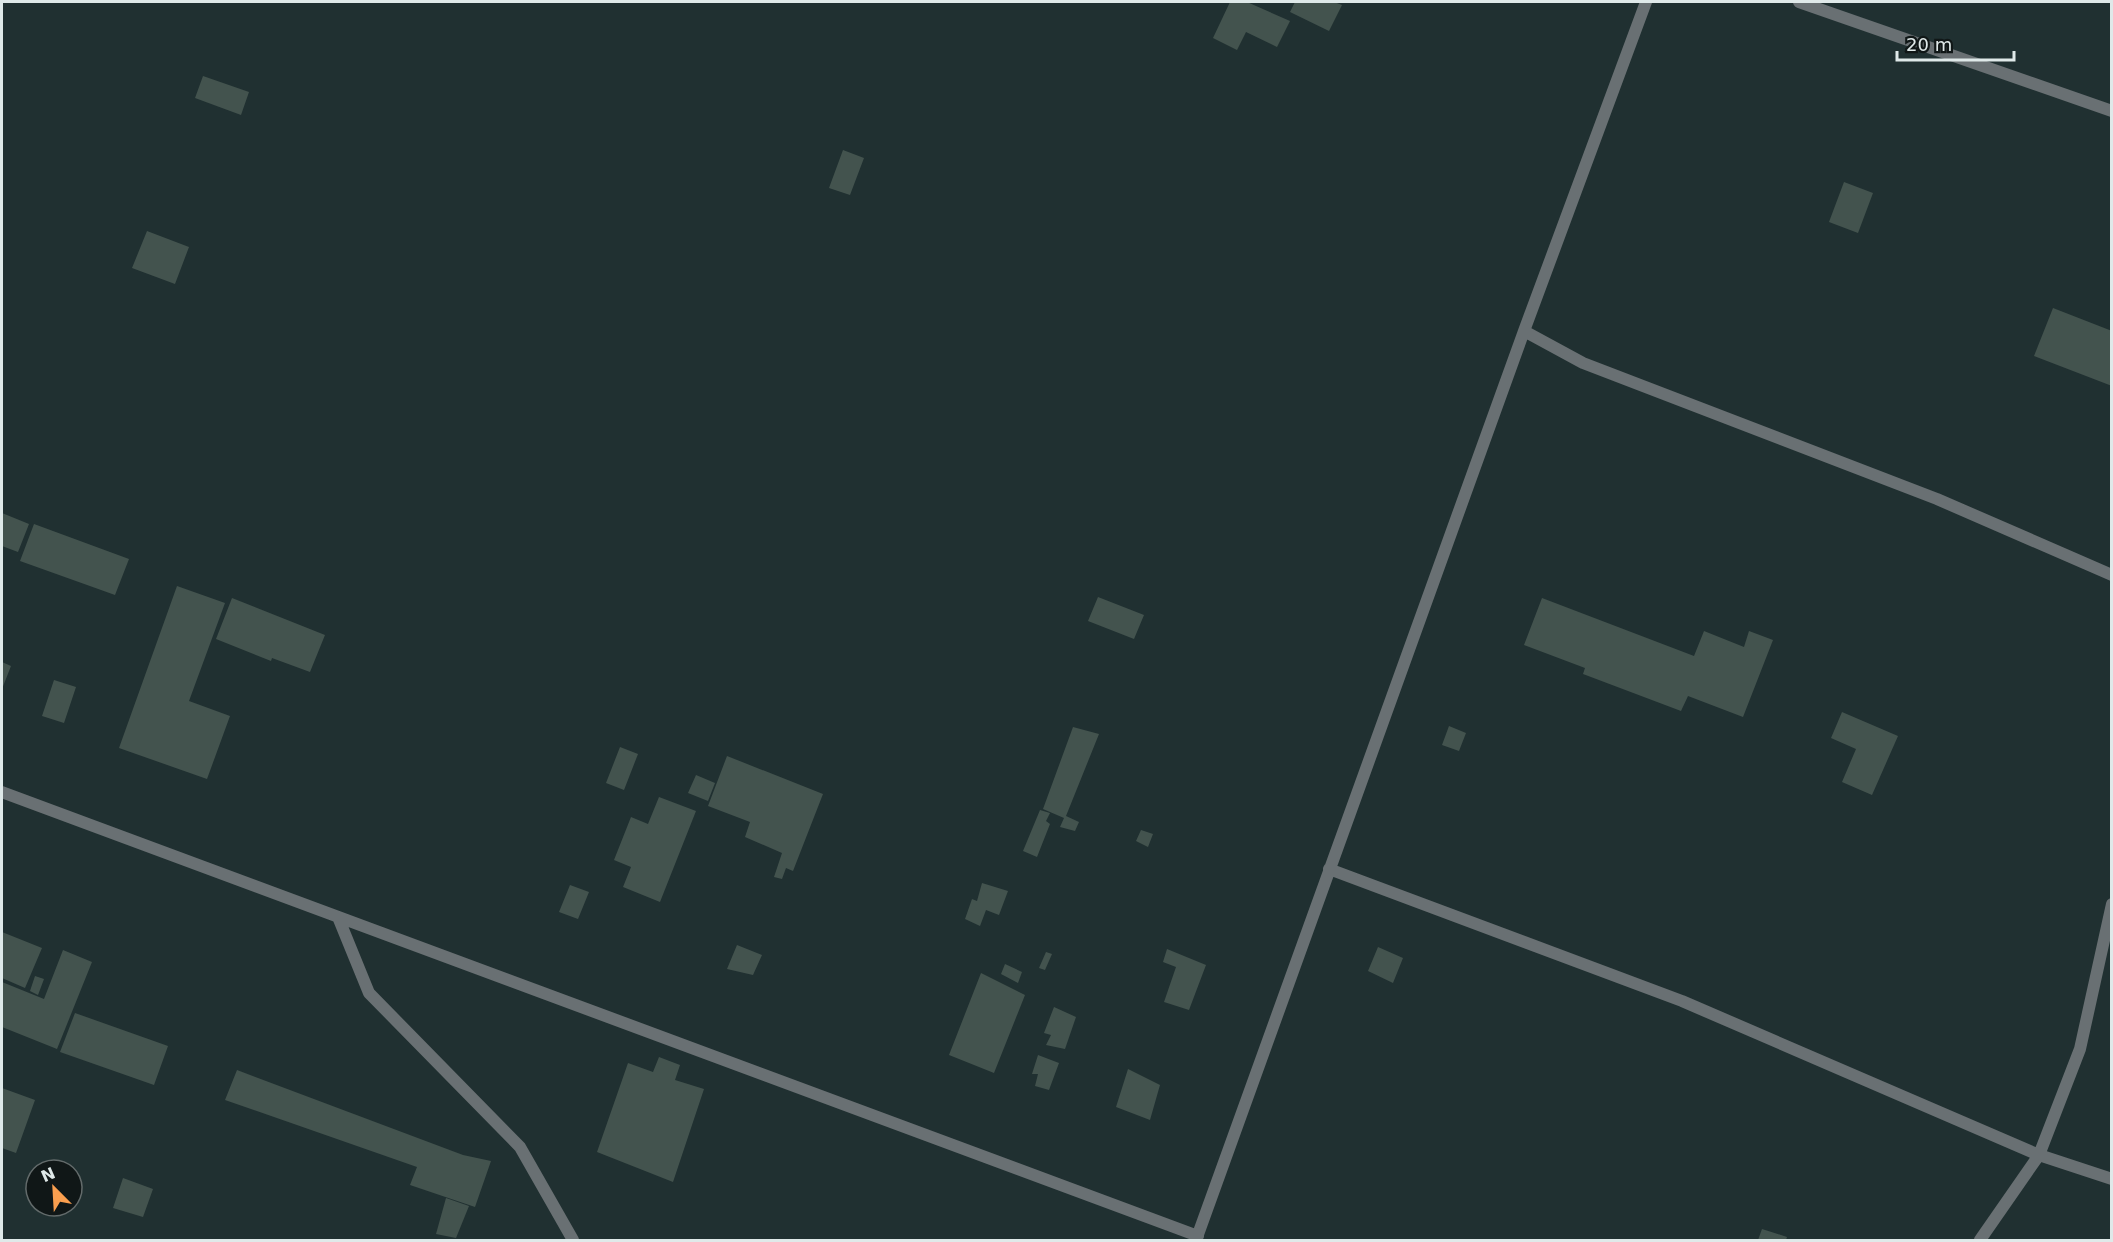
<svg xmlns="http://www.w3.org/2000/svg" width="2113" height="1242" font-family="'DejaVu Sans',sans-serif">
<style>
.building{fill:#43534e}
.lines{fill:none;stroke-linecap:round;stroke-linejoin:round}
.street{stroke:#697073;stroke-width:12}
</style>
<rect width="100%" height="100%" fill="#203031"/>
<path class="building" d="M1230 2H1247L1290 21 1277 47 1246 32 1237 50 1213 38Z
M1295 2H1334L1342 5 1329 31 1290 12Z
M203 76 249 92 241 115 195 98Z
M843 150 864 158 850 195 829 188Z
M1844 182 1873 193 1858 233 1829 222Z
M147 231 189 247 175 284 132 268Z
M2053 308 2112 331V386L2034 356Z
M2 513 29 524 18 552 2 546Z
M34 524 129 559 115 595 20 561Z
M177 586 225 603 189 701 230 716 207 779 119 748Z
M1098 597 1144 615 1134 639 1088 621Z
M232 598 325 635 310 672 272 658 271 661 216 639Z
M1542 598 1694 656 1704 631 1744 647 1749 631 1773 640 1743 717 1688 696 1681 711 1583 674 1585 668 1524 645Z
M2 662 11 666 2 689Z
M54 680 76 687 64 723 42 716Z
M1842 712 1898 736 1872 795 1842 782 1856 749 1831 738Z
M1449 726 1466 733 1459 751 1442 745Z
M1073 727 1099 734 1066 816 1079 822 1075 831 1060 827 1064 818 1043 809Z
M620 747 638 754 624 790 606 783Z
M727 756 823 794 793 871 786 868 782 879 774 877 782 853 745 837 750 822 708 806Z
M696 775 715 783 708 801 688 793Z
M659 797 696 811 660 902 623 887 631 867 614 860 631 817 648 824Z
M1040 810 1050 813 1046 821 1050 824 1037 857 1023 851Z
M1141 830 1153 834 1148 847 1136 841Z
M982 883 1008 891 999 915 986 910 980 926 965 919 972 899 977 901Z
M570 885 589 892 578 919 559 912Z
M2 932 42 948 25 988 2 978Z
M737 945 762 955 753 975 727 969Z
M1378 947 1403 958 1393 983 1368 971Z
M1167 949 1206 965 1189 1010 1164 1002 1176 967 1163 962Z
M63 950 92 962 57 1049 2 1027V982L44 999Z
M1046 952 1052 954 1045 970 1039 968Z
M1005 964 1022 972 1018 983 1001 974Z
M981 973 1025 995 994 1073 949 1055Z
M35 976 44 979 38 995 30 991Z
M1054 1007 1076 1017 1065 1049 1046 1045 1051 1035 1044 1033Z
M75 1013 168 1046 154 1085 60 1052Z
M1038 1055 1059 1063 1049 1090 1035 1086 1038 1074H1032Z
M659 1057 680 1065 675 1080 704 1089 673 1182 597 1152 628 1063 653 1072Z
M1128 1069 1160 1085 1150 1120 1116 1107Z
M237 1070 463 1155 491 1161 475 1207 410 1185 417 1167 225 1100Z
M2 1088 35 1100 16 1153 2 1148Z
M123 1178 153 1189 143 1217 113 1208Z
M446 1198 469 1206 456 1238 436 1234Z
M1762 1229 1787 1237 1786 1240H1758Z"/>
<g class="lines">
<path class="street" d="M1799 2 2112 111
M1524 331 1583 363 1937 499 2112 575
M2 792 1198 1236
M1329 869 1682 1001 2039 1155 2112 1179
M338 917 369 993 520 1147 573 1240
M1196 1240 1524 331 1646 2
M1980 1240 2039 1155 2080 1049 2112 904"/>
</g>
<rect width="2113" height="1242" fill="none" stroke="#dfe9e9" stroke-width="6"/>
<g transform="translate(54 1188) rotate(336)"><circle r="28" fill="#101717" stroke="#636b6b" stroke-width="1.5"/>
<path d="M0-4.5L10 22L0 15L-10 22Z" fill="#fa9f4f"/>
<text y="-9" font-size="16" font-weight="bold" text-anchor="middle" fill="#dfe9e9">N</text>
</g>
<path d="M1897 51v9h117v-9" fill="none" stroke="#dfe9e9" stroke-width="3"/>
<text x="1906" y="51" font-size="18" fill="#dfe9e9" stroke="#101717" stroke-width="4.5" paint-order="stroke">20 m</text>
</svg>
